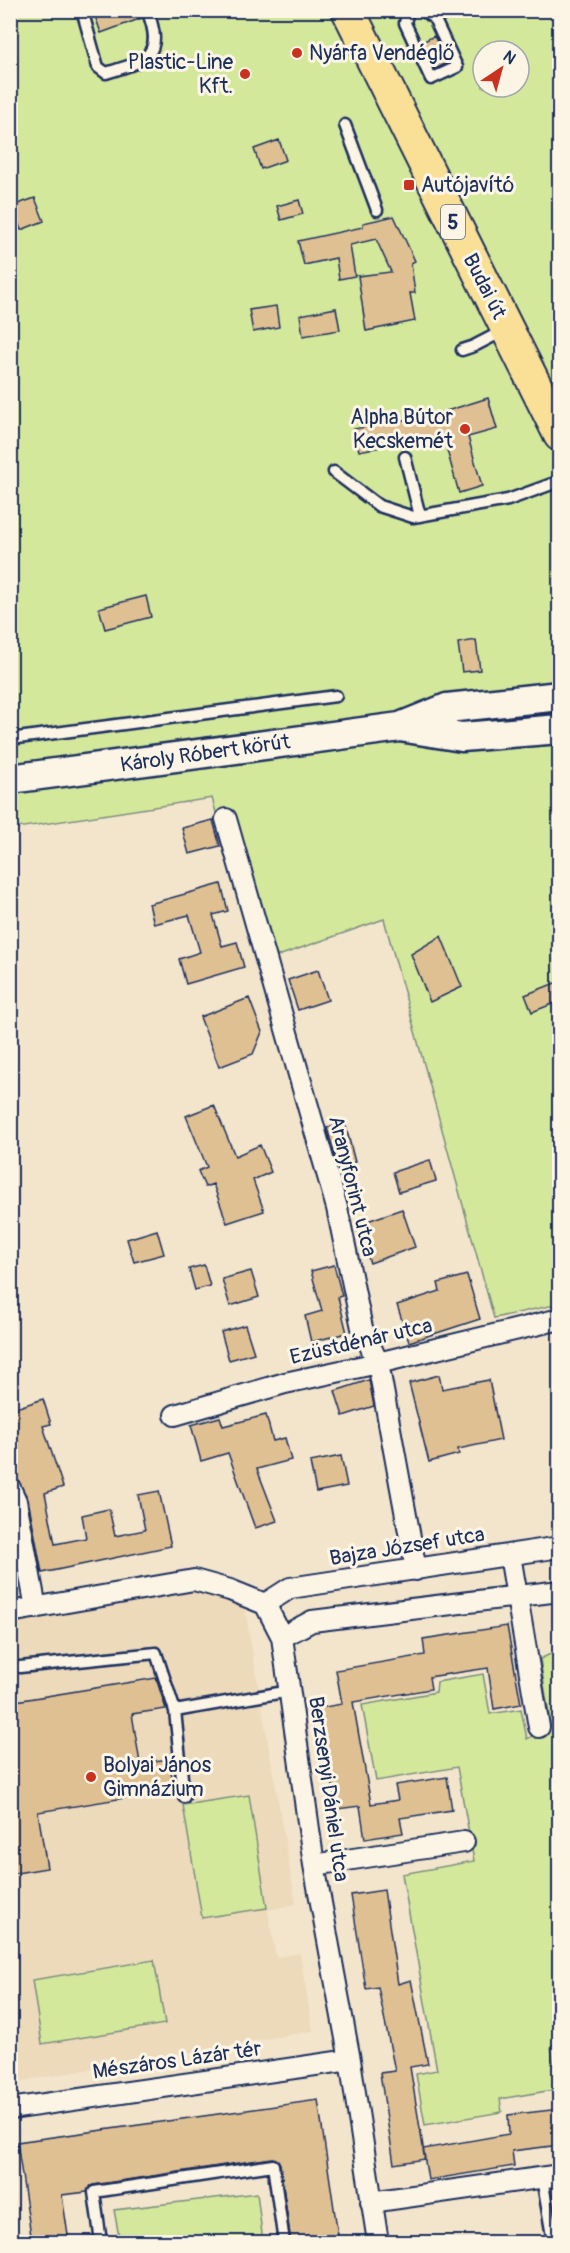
<svg xmlns="http://www.w3.org/2000/svg" width="570" height="2253" font-family="Pangolin,sans-serif">
<style>
.built{fill:#eddabb}
.green{fill:#d4e89c;stroke:#788c7d;stroke-width:1.5;fill-rule:evenodd}
.building{fill:#dfc092;stroke:#1b2f5e;stroke-width:1.5}
.lines{fill:none;stroke-linecap:round;stroke-linejoin:round}
.lane-casing{stroke:#1b2f5e;stroke-width:15}
.street-casing{stroke:#1b2f5e;stroke-width:24}
.secondary-casing{stroke:#1b2f5e;stroke-width:33}
.primary-casing{stroke:#1b2f5e;stroke-width:36}
.lane{stroke:#fcf5e5;stroke-width:10}
.street{stroke:#fcf5e5;stroke-width:20}
.secondary{stroke:#fcf5e5;stroke-width:28}
.primary{stroke:#fadf96;stroke-width:32}
.poi-dot{fill:#c8321e;stroke:#fcf5e5;stroke-width:2}
.labels{text-anchor:middle;stroke-width:6;stroke-linejoin:round;paint-order:stroke}
.shield{fill:#fcf5e5;stroke:#5e6a86;stroke-width:1.5}
.shield-label{font-size:20px;font-weight:bold;fill:#1b2f5e}
.poi-label{font-size:21px;fill:#1b2f5e;stroke:#fcf5e5;text-anchor:start}
.street-label{font-size:21px;fill:#1b2f5e;stroke:#fcf5e5}
</style>
<rect width="100%" height="100%" fill="#f3e5cc"/>
<filter id="ink" filterUnits="userSpaceOnUse"><feTurbulence type="fractalNoise" baseFrequency=".0167" numOctaves="2"/><feDisplacementMap in="SourceGraphic" scale="12" xChannelSelector="R" yChannelSelector="G"/><feConvolveMatrix kernelMatrix="1 2 1 2 8 2 1 2 1" color-interpolation-filters="sRGB"/></filter>
<g filter="url(#ink)">
<path class="built" d="M195 1588 245 1609 296 1904 268 1910 276 1957 300 1953 313 2031 11 2083V1619Z"/>
<path class="green" d="M11 11H559V1304L494 1318 384 919 258 963 212 798 11 829ZM483 51H519V87H483Z
M559 1650 560 2022 557 2023 559 2040 551 2046 556 2080 559 2082V2089L500 2099 502 2112 425 2125 416 2074 437 2070 402 1874 474 1861 457 1767 376 1781 362 1705 436 1692 437 1682 483 1674 490 1714 521 1709 527 1739 551 1727 540 1659Z
M249 1795 267 1908 202 1918 183 1805Z
M154 1960 165 2024 42 2044 32 1980Z
M257 2193 263 2242H120L114 2210Z"/>
<path class="building" d="M93 10H140L142 18 101 33Z
M434 36 447 63 435 69 422 42Z
M279 140 286 160 261 169 254 149Z
M35 198 44 221 21 230 12 206Z
M299 200 303 214 281 220 277 206Z
M394 216 415 261 411 263 415 293H410L415 321 366 331 358 276 391 272 376 239 350 245 355 276 339 279 336 258 304 265 298 241 363 227V223Z
M276 306 279 327 253 332 249 310Z
M336 308 340 330 303 336 300 315Z
M488 398 497 429 468 437 482 486 459 493 443 436 359 451 354 429 437 414Z
M146 596 151 617 105 629 99 608Z
M476 640 480 670 462 672 458 643Z
M213 820 220 846 189 854 182 828Z
M221 884 228 911 213 915 222 946 237 942 244 967 186 984 179 959 200 952 189 915 154 924 149 904Z
M441 936 462 987 430 1002 411 954Z
M318 970 328 1000 298 1010 288 980Z
M560 981V1001L532 1012 525 995Z
M249 998 262 1032 253 1054 219 1067 200 1017Z
M214 1105 235 1156 260 1145 271 1172 253 1180 264 1211 227 1223 213 1184 205 1187 198 1171 207 1167 186 1116Z
M345 1123 355 1162 338 1166 327 1128Z
M430 1160 436 1181 399 1192 393 1172Z
M402 1209 415 1247 370 1263 356 1225Z
M157 1230 164 1254 134 1262 127 1239Z
M204 1265 210 1286 195 1290 189 1269Z
M334 1265 342 1296 338 1297 347 1333 311 1342 305 1316 322 1311 311 1271Z
M251 1271 259 1297 230 1306 222 1279Z
M467 1275 480 1319 409 1342 397 1305 440 1291 438 1283Z
M245 1325 254 1353 229 1360 221 1332Z
M439 1375 442 1389 489 1380 501 1440 458 1449 459 1454 429 1462 409 1383Z
M369 1380 374 1406 343 1416 335 1391Z
M43 1399 51 1424 43 1426 63 1487 45 1493 55 1544 86 1538 82 1515 109 1509 115 1536 145 1530 138 1495 159 1491 171 1546 42 1573 28 1499 17 1478 10 1460V1410Z
M266 1415 273 1441 285 1438 291 1460 257 1469 277 1521 255 1528 228 1453 201 1461 191 1425 220 1417 223 1426Z
M341 1456 347 1486 316 1492 310 1462Z
M507 1626 521 1704 494 1709 488 1668 429 1677 431 1689 353 1702 371 1804 398 1800 395 1785 447 1777 452 1810 400 1818 403 1833 365 1839 360 1806 337 1809 319 1708 342 1704 336 1670 425 1655 423 1639Z
M156 1678 166 1709 132 1714 140 1763 169 1759 174 1790 38 1812 47 1868 10 1874V1702Z
M384 1890 398 1984 411 1980 428 2064 410 2067 425 2159 394 2164 380 2073 395 2071 378 1987 366 1989 351 1895Z
M318 2100 339 2242H291L280 2164 278 2160 272 2158 93 2185 89 2187 87 2192 62 2195 69 2242H32L17 2142Z
M560 2109V2145L512 2151 514 2166 428 2180 423 2149 509 2134 508 2115Z"/>
<g class="lines">
<defs>
<path id="lane" d="M82 10 98 67 106 73C147 61 165 55 147 10
M408 10 405 23 431 79 457 67 434 18
M422 10 434 18 453 10
M345 125 377 210
M462 350 474 346 505 330
M405 457 420 516
M334 472 379 506 413 517 508 500 560 481
M10 739 336 696
M20 1667 156 1653 175 1711 290 1691
M175 1711 184 1797
M542 2178 553 2242
M101 2242 94 2192 273 2165 284 2242"/>
<path id="street" d="M226 819 337 1208 362 1328 378 1363 416 1570
M175 1415 285 1383 378 1363 560 1319
M10 1488 16 1501 36 1608
M510 1555 539 1727
M265 1604 290 1588 560 1547
M10 1612 194 1580 230 1590 265 1604 282 1637 314 1865 350 2060 378 2242
M282 1637 312 1621 560 1591
M314 1865 464 1842
M10 2109 350 2060
M371 2202 560 2175"/>
<path id="secondary" d="M400 727 462 737 560 729
M10 779 400 727 447 708 560 696"/>
<path id="primary" d="M348 10 560 435"/>
</defs>
<use href="#lane" class="lane-casing"/>
<use href="#street" class="street-casing"/>
<use href="#secondary" class="secondary-casing"/>
<use href="#primary" class="primary-casing"/>
<use href="#lane" class="lane"/>
<use href="#street" class="street"/>
<use href="#secondary" class="secondary"/>
<use href="#primary" class="primary"/>
</g>
</g>
<g class="poi-dot">
<circle cx="297" cy="53" r="6"/>
<circle cx="245" cy="74" r="6"/>
<rect x="403" y="179" width="12" height="12" rx="3"/>
<circle cx="465" cy="429" r="6"/>
<circle cx="91" cy="1777" r="6"/>
</g>
<g class="labels">
<rect class="shield" x="441" y="205" width="24" height="34" rx="4.5"/>
<g class="shield-label">
<text x="453" y="229">5</text>
</g>
<g class="poi-label">
<text x="309" y="60">Nyárfa Vendéglő</text>
<text x="233" y="69" text-anchor="end">Plastic-Line<tspan x="233" dy="24">Kft.</tspan></text>
<text x="421" y="192">Autójavító</text>
<text x="453" y="424" text-anchor="end">Alpha Bútor<tspan x="453" dy="24">Kecskemét</tspan></text>
<text x="103" y="1772">Bolyai János<tspan x="103" dy="24">Gimnázium</tspan></text>
</g>
<g class="street-label">
<text transform="translate(485 286) rotate(63)" y="7">Budai út</text>
<text transform="translate(205 753) rotate(-8)" y="7">Károly Róbert körút</text>
<text transform="translate(353 1186) rotate(76)" y="7">Aranyforint utca</text>
<text transform="translate(361 1341) rotate(-13)" y="7">Ezüstdénár utca</text>
<text transform="translate(407 1546) rotate(-9)" y="7">Bajza József utca</text>
<text transform="translate(329 1789) rotate(82)" y="7">Berzsenyi Dániel utca</text>
<text transform="translate(177 2060) rotate(-8)" y="7">Mészáros Lázár tér</text>
</g>
</g>
<rect width="570" height="2253" fill="none" stroke="#fcf5e5" stroke-width="36"/>
<rect x="18" y="18" width="534" height="2217" fill="none" stroke="#1b2f5e" stroke-width="2" filter="url(#ink)"/>
<g transform="translate(501 69) rotate(36)"><circle r="28" fill="#fcf5e5" stroke="#a2a6af" stroke-width="1.5"/>
<path d="M0-4.5L10 22L0 15L-10 22Z" fill="#c8321e"/>
<text y="-9" font-size="16" font-weight="bold" text-anchor="middle" fill="#1b2f5e">N</text>
</g>
</svg>
